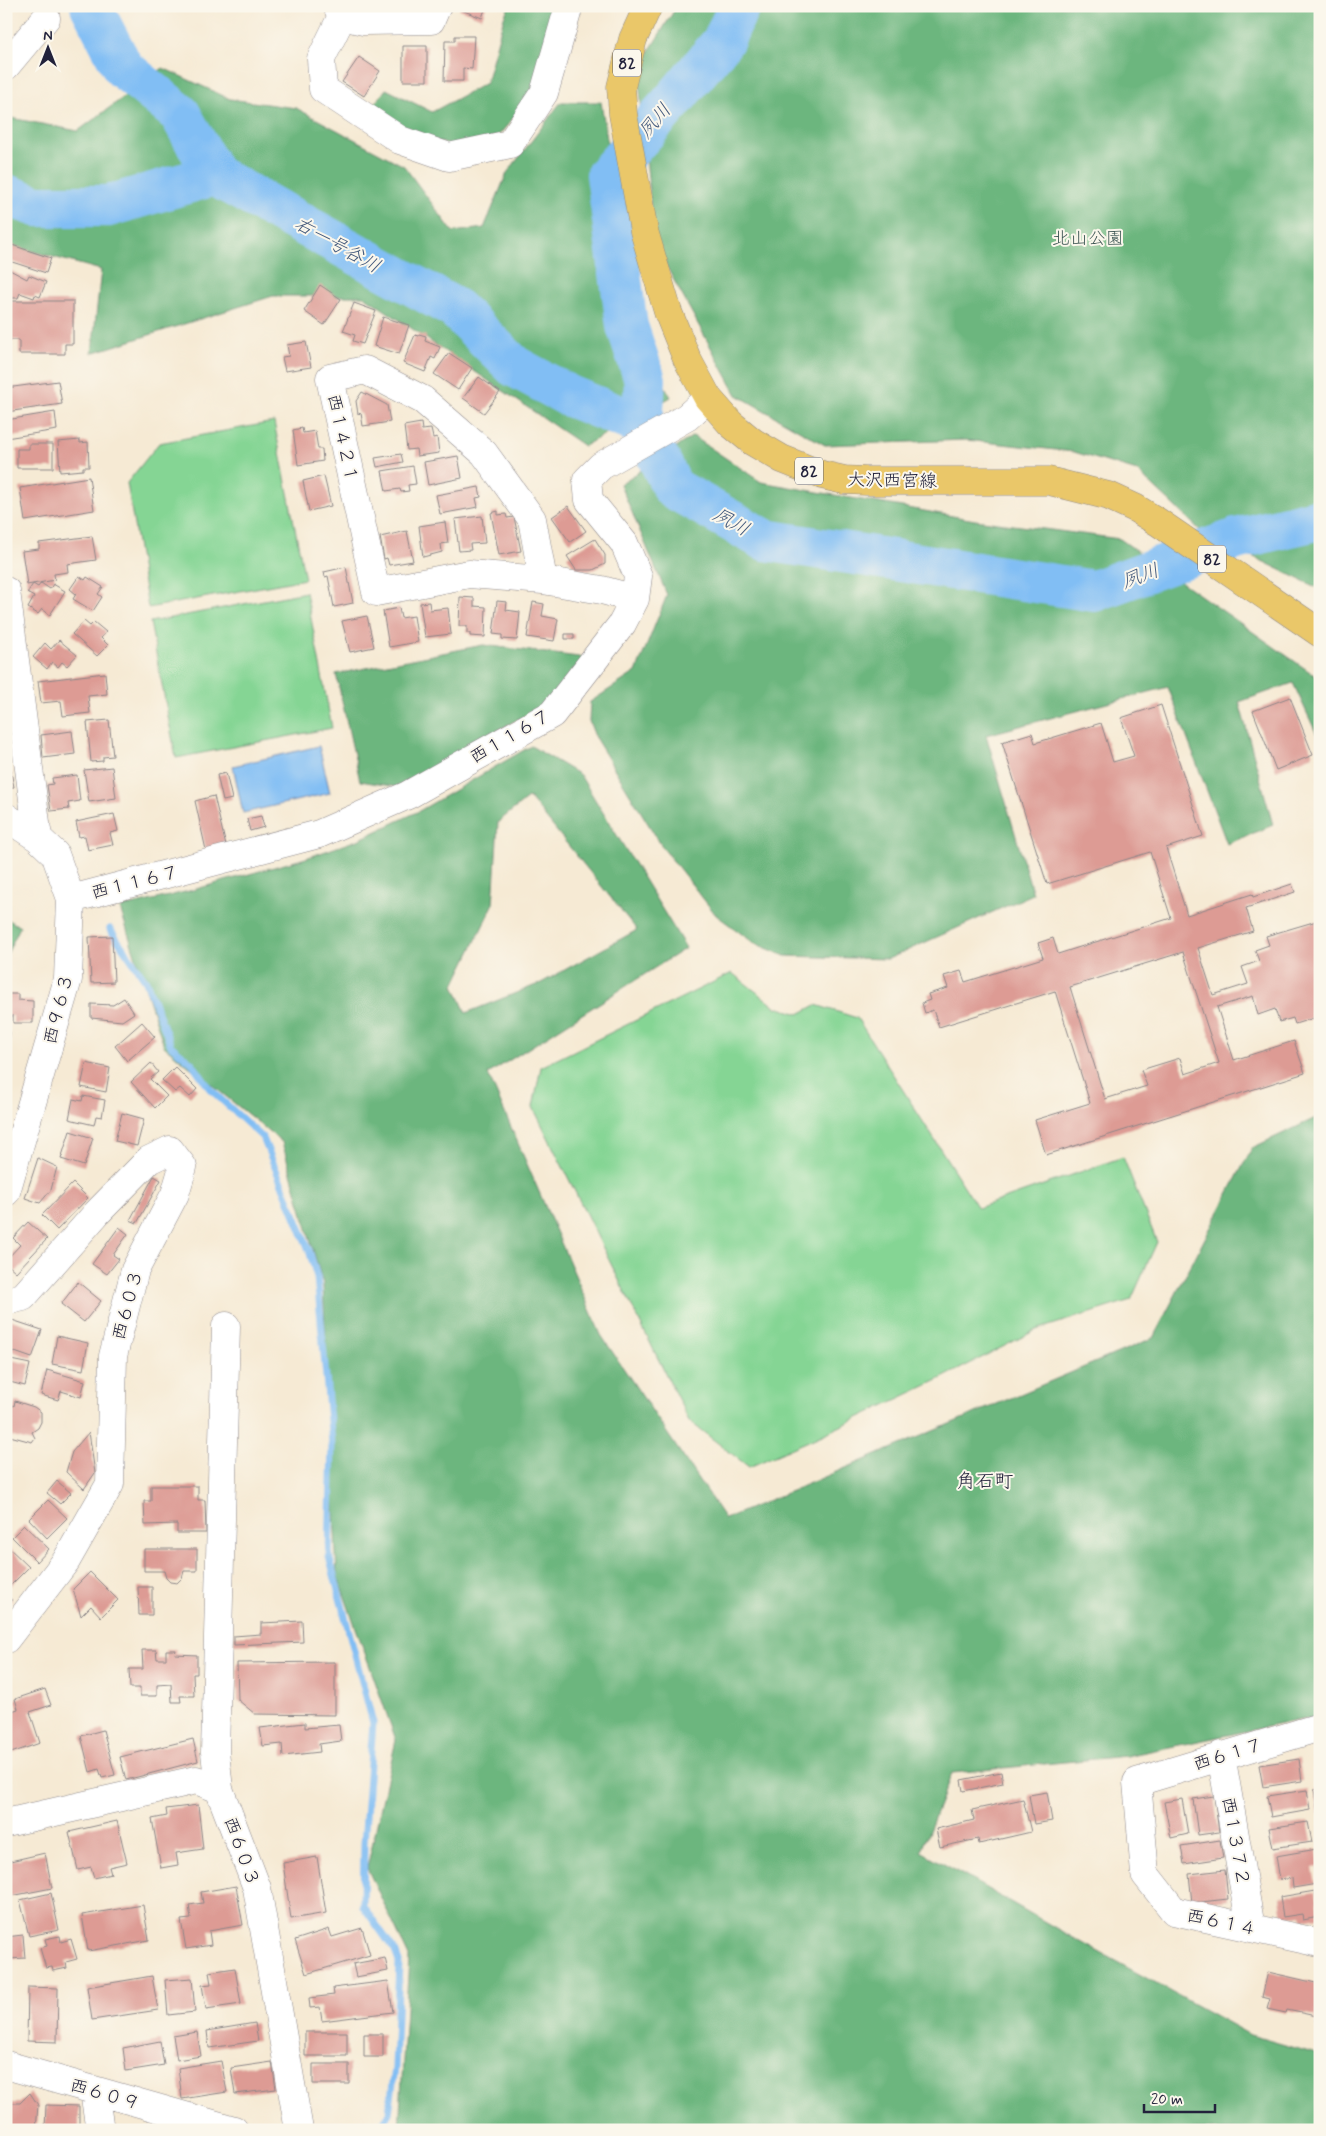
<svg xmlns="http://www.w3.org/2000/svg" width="1326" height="2136" font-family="Mynerve,'Klee One',sans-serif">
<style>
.green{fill:#85d594;stroke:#547c68}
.forest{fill:#6cb67e;stroke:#476c5c;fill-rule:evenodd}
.water{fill:#81bef4;stroke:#527098}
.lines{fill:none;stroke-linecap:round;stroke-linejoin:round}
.stream{stroke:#81bef4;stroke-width:7}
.river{stroke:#81bef4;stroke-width:42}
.building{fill:#dd9b94;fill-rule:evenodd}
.minor-casing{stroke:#8c8688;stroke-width:29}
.major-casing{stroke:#8c8688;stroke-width:29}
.minor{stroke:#fff;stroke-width:28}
.major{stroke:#eac769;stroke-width:28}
.labels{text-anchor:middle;stroke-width:4;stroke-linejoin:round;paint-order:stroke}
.shield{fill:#fbf7ec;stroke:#636270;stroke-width:1}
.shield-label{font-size:16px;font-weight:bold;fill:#22223b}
.park-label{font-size:18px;fill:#405856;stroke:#fbf7ec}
.street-label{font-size:18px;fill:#22223b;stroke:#fbf7ec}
.water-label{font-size:19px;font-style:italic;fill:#43597c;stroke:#fbf7ec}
.neighbourhood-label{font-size:19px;fill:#22223b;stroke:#fbf7ec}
</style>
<rect width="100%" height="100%" fill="#fbf7ec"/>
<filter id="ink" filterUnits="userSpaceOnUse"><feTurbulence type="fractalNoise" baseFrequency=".02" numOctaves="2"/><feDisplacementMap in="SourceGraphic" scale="10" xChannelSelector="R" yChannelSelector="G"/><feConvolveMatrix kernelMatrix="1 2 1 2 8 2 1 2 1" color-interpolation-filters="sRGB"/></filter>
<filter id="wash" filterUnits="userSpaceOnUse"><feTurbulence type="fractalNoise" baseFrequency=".0096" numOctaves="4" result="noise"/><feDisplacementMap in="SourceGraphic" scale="20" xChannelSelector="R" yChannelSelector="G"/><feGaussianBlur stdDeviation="1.12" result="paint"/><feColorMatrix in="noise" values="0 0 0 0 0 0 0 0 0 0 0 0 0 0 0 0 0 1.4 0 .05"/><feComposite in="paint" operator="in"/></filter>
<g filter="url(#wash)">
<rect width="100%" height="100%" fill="#f6ead4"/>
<path class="green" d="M274 422 305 579 148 608 127 483 159 443Z
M306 592 332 728 176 758 150 622Z
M732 973 776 1007 799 1014 816 1005 857 1018 978 1208 1123 1157 1157 1242 1131 1300 1036 1330 940 1379 820 1436 749 1467 689 1421 533 1107 541 1067Z"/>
<path class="forest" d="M509 6H557L533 95 499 135 460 148 409 133 373 106 386 89 432 112 486 83 504 17Z
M677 6H1320V589L1202 532 1137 471 1074 452 966 440 825 445 737 395 654 244 638 69Z
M163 68 230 99 296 108 404 166 453 232 484 228 507 173 561 102H601L640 342 671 397 584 446 364 296H273L92 353 101 270 6 244V117L78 131Z
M693 436 761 482 975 520 1120 539 1320 679V741L1293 683 1239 702 1273 825 1227 844 1168 687 986 735 1033 894 888 959 785 956 754 943 716 915 663 848 596 739 589 721 590 702 636 672 667 595 620 484Z
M483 645 587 658 545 704 397 787 360 781 336 674Z
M531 746 580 775 686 948 488 1074 601 1335 725 1519 1153 1338 1252 1148 1320 1116V1716L1126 1756 952 1773 921 1851 1068 1935 1250 2035 1320 2055V2130H399L409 1957 367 1868 396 1740 337 1575 323 1284 282 1142 164 1046 120 908 189 891 306 858 360 839 419 811ZM529 797 637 930 541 983 466 1013 454 985 493 905 498 822Z
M6 918 20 927 6 956Z"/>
<path class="water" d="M319 746 330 793 243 813 233 766Z"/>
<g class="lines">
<path class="stream" d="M110 929 146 981 171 1046 192 1063 210 1089 263 1138 309 1250 317 1277 332 1443 329 1556 373 1723 364 1844 363 1906 395 1951 399 1962 395 2068 389 2113 379 2130"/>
<path class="river" d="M91 6 123 68 180 114 214 175
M739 6 723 41 671 103 607 175 627 326 645 380 642 425 673 488 765 540 1094 591 1236 539 1320 519
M6 195 37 206H108L214 175 456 309 514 366 569 396 642 425"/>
</g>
<g id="blocks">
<path class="building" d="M460 6H486L482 18 459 9Z
M455 36H474L472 69 463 68V81H444L445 41H455Z
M403 46H427V81H403Z
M359 57 380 71 364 96 342 82Z
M6 243 51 258 46 273 6 260Z
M6 268 27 279 29 275 46 282 40 297 35 295 34 298 20 293 18 298H6Z
M320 285 341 299 324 325 304 311Z
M6 301H73V344H65V354H19V340H6Z
M354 303 376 311 363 344 353 341 355 335 343 331Z
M383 317 409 325 399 354 374 346Z
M419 334 426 336 425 341 440 347 435 359 431 357 425 372 403 363 415 335 418 336Z
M306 342 311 367 285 371 282 357 289 356 287 345Z
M449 353 472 368 458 390 434 374Z
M479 377 500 392 484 413 463 398Z
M58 381 62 404 6 412V388Z
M362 392 387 405 390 422 363 426 361 413 358 414 356 401Z
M55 412 57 430 6 438V420Z
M421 423 422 430 431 429 433 438 437 437 439 453 417 456 416 449 407 450 404 426Z
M302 428 303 433 315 431 318 449H322L323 461 298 465 293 430Z
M80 440V443L88 442 89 467H83V470L60 472 58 442Z
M29 444H53V468H17V449H29Z
M401 454 403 462 377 467 375 458Z
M458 456 462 478 428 485 424 462Z
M413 466 416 484 408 485 409 491 401 492 400 489 386 491 382 471Z
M324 476 331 506 309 511 303 481Z
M89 477 94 510 25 521 20 488Z
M479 487 481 497 476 498 478 507 440 514 436 495Z
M568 506 586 531 570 542 552 517Z
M498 511V515L506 514 507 518 514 517 521 551 499 555 491 513Z
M482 516 485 543 470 544 471 550 459 551 455 519Z
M445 522 448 543 441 544 442 552 423 557 419 526Z
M407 531 413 561 389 565 387 558 384 559 380 537Z
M92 536 96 560 67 564 68 572 54 574 55 580 27 585 22 551 39 549V543Z
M595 539 605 555V564L593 570H576L567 556Z
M346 567 353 603 334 607 328 576 325 577 324 572Z
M79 576 85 580 87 577 103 587 98 594 102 597 93 611 73 599 76 594 70 589Z
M41 583 50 589 53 584 65 591 50 615 42 609 38 614 28 608 34 597 27 593 33 584 38 587Z
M460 597 474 598V606L486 607 485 637 470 636V633H467V626H459Z
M497 601 507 602 506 610 520 612 517 640 502 639V635L493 634Z
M429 602 430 610 448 608 451 634 425 637 420 603Z
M533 602 544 604 542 616 558 619 554 641 527 637Z
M399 608 401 618 414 616 418 642 389 647 383 611Z
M367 616 374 647 350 652 342 621Z
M84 621 90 626 94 622 106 632 101 638 108 645 97 656 72 634Z
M565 634H574V639H565Z
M59 640 77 655 67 666 62 662 58 667 52 662 47 669 33 657 45 643 51 649Z
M105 673 107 694 88 696 90 713 63 716 61 701 41 703 38 681Z
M1290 697 1313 755 1276 770 1253 711Z
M1161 705 1203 836 1166 848 1187 915 1252 894 1253 897 1292 884 1295 892 1246 908 1253 931 1198 948 1213 995 1248 984 1242 967 1259 961 1255 950 1269 945 1266 936 1320 920V1016L1295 1024 1293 1018 1279 1022 1275 1009 1258 1015 1253 996 1217 1007 1234 1060 1294 1041 1305 1073 1046 1155 1035 1120 1090 1103 1055 991 939 1027 933 1010 925 1013 922 1003 930 1000 928 994 948 988 944 976 961 971 965 982 1043 958 1038 943 1053 938 1058 954 1171 918 1150 852 1047 884 1002 742 1032 733 1035 743 1101 723 1113 762 1134 756 1121 718ZM1183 952 1219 1063 1185 1074 1180 1058 1141 1070 1147 1086 1105 1099 1070 987Z
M109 720 113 756 103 757V761L91 762 87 722Z
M72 731 75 754 43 758 41 735Z
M6 746 14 787 6 788Z
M112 767 116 798 89 802 84 770Z
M226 773 232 799 223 801 217 775Z
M77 775 80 801 68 803 69 809 51 811 47 785 53 784 52 778Z
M214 796 226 846 206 850 195 801Z
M114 814 118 831 110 833 113 845 88 850 85 836 79 837 76 822Z
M261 816 264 827 250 831 247 819Z
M112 936 114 982 91 983 89 937Z
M6 994H18V1000L33 1001V1023H13V1016H6Z
M124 998 134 1013 122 1021 91 1018V1004L113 1005Z
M142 1022 155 1037 127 1061 115 1046Z
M6 1032H10L8 1059 6 1058Z
M86 1063 110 1068 106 1092 81 1087Z
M151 1063 158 1072 150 1079 167 1096 155 1108 131 1082Z
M175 1067 197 1089 190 1097 180 1088 175 1092 162 1080Z
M83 1096 105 1100 102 1117 96 1116 94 1125 69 1119 73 1099 82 1101Z
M122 1113 144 1119 137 1146 115 1141Z
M70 1131 93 1138 84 1166 61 1159Z
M38 1158 57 1167 51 1190 40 1203 25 1198Z
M154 1176 161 1180 137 1223 130 1220Z
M73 1183 88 1198 57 1230 42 1215Z
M28 1222 47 1239 16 1272 6 1263V1260L20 1245 13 1238Z
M119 1227 128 1234 113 1255 119 1259 107 1274 92 1264Z
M78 1282 101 1301 84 1322 61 1304Z
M9 1319 42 1330 32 1358 6 1349V1328Z
M57 1336 88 1343 83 1370 52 1364Z
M6 1359 30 1364 25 1386 6 1381Z
M47 1370 85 1381 81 1397 61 1391 58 1400 41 1395Z
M15 1401 34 1407 41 1412V1422L38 1428 32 1432 35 1438 32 1442 6 1435V1404L14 1406Z
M89 1432 95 1473 84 1489 66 1472 72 1452Z
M57 1481 71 1493 60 1504 47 1493Z
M151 1486H198V1500H205L206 1533H177V1524L145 1525 144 1501H151Z
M48 1500 67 1518 47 1538 29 1519Z
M24 1525 49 1549 37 1562 12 1537Z
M6 1545 29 1567 10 1586 6 1582Z
M144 1549H197V1571H184L182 1578 177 1583 170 1582 166 1578 164 1571H144Z
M90 1572 118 1600 101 1617 91 1606 81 1616 73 1589Z
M138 1587H152V1615H139Z
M6 1594 12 1600 6 1606Z
M302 1621 303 1642 234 1645V1636L261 1634V1623Z
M142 1650H156L157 1659H166V1650H176L175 1654 197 1655V1674H193L194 1696H180L181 1702H172L171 1684 157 1685V1696H140V1688H130L129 1669H143Z
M335 1662V1715L255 1714 238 1700 237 1663Z
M45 1689 51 1705 30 1712 40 1743 11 1753 9 1746 6 1747V1713L18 1709 15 1699Z
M305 1723V1728L339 1725 341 1741 319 1744 320 1752 283 1756 282 1744 263 1746 260 1728Z
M103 1730 115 1775 102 1778 99 1769 90 1772 81 1736Z
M193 1739 198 1761 126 1780 120 1757Z
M1317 1755H1320V1768L1319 1769Z
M1299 1759 1302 1781 1263 1787 1259 1765Z
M1001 1772 1003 1783 963 1791 961 1780Z
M1320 1789V1813H1318L1314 1790Z
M1307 1790 1310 1810 1271 1817 1267 1796Z
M1047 1792 1052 1821 1034 1824 1029 1795Z
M1214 1796 1219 1832 1198 1835 1193 1799Z
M1023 1799 1031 1832 979 1844 978 1839 940 1847 936 1829 974 1820 972 1810Z
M1182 1799 1188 1834 1171 1838 1164 1802Z
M198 1805 203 1849 176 1853 178 1865 161 1868 152 1819 167 1816 166 1809Z
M117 1821 127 1863 109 1867 111 1874 94 1878 91 1867 78 1870 69 1832Z
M1308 1822 1312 1842 1273 1848 1269 1828Z
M1220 1840 1223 1858 1184 1864 1181 1846Z
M1317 1849 1319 1866 1314 1867 1317 1884 1293 1888 1292 1878 1280 1880 1276 1856Z
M45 1853 52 1888 6 1897V1862Z
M317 1857 326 1913 291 1919 283 1863Z
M1225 1870 1228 1899 1192 1903 1189 1874Z
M236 1886 243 1925 209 1931 211 1945 186 1949 181 1920 191 1919 189 1905 203 1903 201 1892Z
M1315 1891 1319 1917 1303 1920 1302 1914 1283 1917 1280 1897Z
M51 1893 59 1930 29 1936 20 1900Z
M143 1905 149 1940 88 1951 82 1915Z
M362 1928 370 1955 306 1974 295 1940 329 1929 332 1937Z
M23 1935 25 1958 9 1959 10 1967 6 1968V1937Z
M60 1936 61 1942 71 1939 77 1959 66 1962 67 1968 53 1971 52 1967 46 1968 40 1948 47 1946 45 1939Z
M385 1958 388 1971 356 1977 353 1964Z
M235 1968 241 2004 206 2009 202 1985 211 1984 209 1972Z
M1268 1972 1320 1984V2022L1315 2021 1316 2016 1287 2010 1286 2013 1267 2009 1270 1999 1262 1997Z
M152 1976 158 2010 92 2020 87 1987Z
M192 1978 195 2012 168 2015 165 1980Z
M388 1981 393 2012 322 2021 320 2007 310 2008 309 1998 334 1995 333 1988Z
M28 1987 58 1988 57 2042 27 2041Z
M255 2023 258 2041 209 2048 207 2031Z
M197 2032 201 2056 177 2060 173 2036Z
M305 2032H347V2056H305Z
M364 2034H383V2057H364Z
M160 2041 164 2065 126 2071 123 2048Z
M221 2061 227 2092 182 2099 178 2068Z
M272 2062 276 2089 235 2094 231 2068Z
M313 2064H349V2084H313Z
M30 2093 38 2105 36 2130H9L10 2103H20Z
M46 2105 79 2106V2130H45Z"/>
</g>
</g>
<g filter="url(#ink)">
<use href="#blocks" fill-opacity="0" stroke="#8c8688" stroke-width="1"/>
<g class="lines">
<defs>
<path id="minor" d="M337 6 342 16 364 21 431 20 437 6
M342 16 321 59 323 89 400 140 449 157 510 144 544 93 569 6
M6 66 46 18
M543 580 469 574 376 592 330 378 365 370 423 400 484 453 532 519 543 580 602 590 635 599
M6 591 38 838
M6 817 38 838 55 854 71 899 68 979 6 1192
M71 899 319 834 408 795 552 714 622 624 635 599 638 576 624 543 589 500 587 480 601 466 687 417 708 398
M6 1301 23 1297 97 1213 149 1160 170 1150 183 1167 175 1194 135 1270 113 1356 110 1484 66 1561 6 1639
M1320 1727 1137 1782 1145 1874 1174 1911 1320 1943
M1221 1755 1251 1928
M219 1789 215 1752 226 1326
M6 1823 196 1780 219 1789 257 1888 299 2130
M6 2065 234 2130
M94 2091 100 2130"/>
<path id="major" d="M648 6 633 39 621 87 623 114 644 231 668 312 687 359 708 398 731 424 753 442 782 459 822 475 844 480 866 481H1049L1109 496 1135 508 1158 522 1320 633"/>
</defs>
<use href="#minor" class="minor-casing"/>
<use href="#major" class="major-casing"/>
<use href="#minor" class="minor"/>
<use href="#major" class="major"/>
</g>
</g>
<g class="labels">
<g class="shield">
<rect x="613" y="49.5" width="28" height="27" rx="4"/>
<rect x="795" y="457.5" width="28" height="27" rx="4"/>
<rect x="1198" y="545.5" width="28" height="27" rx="4"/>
</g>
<g class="shield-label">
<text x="627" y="69">82</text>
<text x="809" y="477">82</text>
<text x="1212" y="565">82</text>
</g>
<g class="park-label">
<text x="1088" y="244">北山公園</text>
</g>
<g class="street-label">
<text transform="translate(343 438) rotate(78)" y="6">西１４２１</text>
<text transform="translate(892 480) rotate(1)" y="6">大沢西宮線</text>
<text transform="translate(510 736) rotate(-30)" y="6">西１１６７</text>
<text transform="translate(135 882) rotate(-14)" y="6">西１１６７</text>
<text transform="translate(58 1009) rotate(-76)" y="6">西９６３</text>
<text transform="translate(127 1305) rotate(-75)" y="6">西６０３</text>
<text transform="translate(1228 1754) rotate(-17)" y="6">西６１７</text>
<text transform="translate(1236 1841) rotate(80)" y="6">西１３７２</text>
<text transform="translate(242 1851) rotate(70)" y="6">西６０３</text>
<text transform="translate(1222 1922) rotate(12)" y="6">西６１４</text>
<text transform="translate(105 2094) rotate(16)" y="6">西６０９</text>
</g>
<g class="water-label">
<text transform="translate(654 120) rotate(-49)" y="7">夙川</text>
<text transform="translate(338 244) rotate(29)" y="7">右一号谷川</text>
<text transform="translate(732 521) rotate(29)" y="7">夙川</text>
<text transform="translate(1140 575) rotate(-20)" y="7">夙川</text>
</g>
<g class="neighbourhood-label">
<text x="985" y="1487">角石町</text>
</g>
</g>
<rect width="1326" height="2136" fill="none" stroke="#fbf7ec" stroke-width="25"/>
<g transform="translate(48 48)" stroke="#fbf7ec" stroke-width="4" paint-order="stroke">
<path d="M0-4L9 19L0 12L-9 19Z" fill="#22223b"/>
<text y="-8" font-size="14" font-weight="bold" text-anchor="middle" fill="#22223b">N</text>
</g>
<path d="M1144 2104v8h71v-8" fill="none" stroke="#22223b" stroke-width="2.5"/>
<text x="1151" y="2104" font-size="15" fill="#22223b" stroke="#fbf7ec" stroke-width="4" paint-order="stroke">20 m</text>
</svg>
